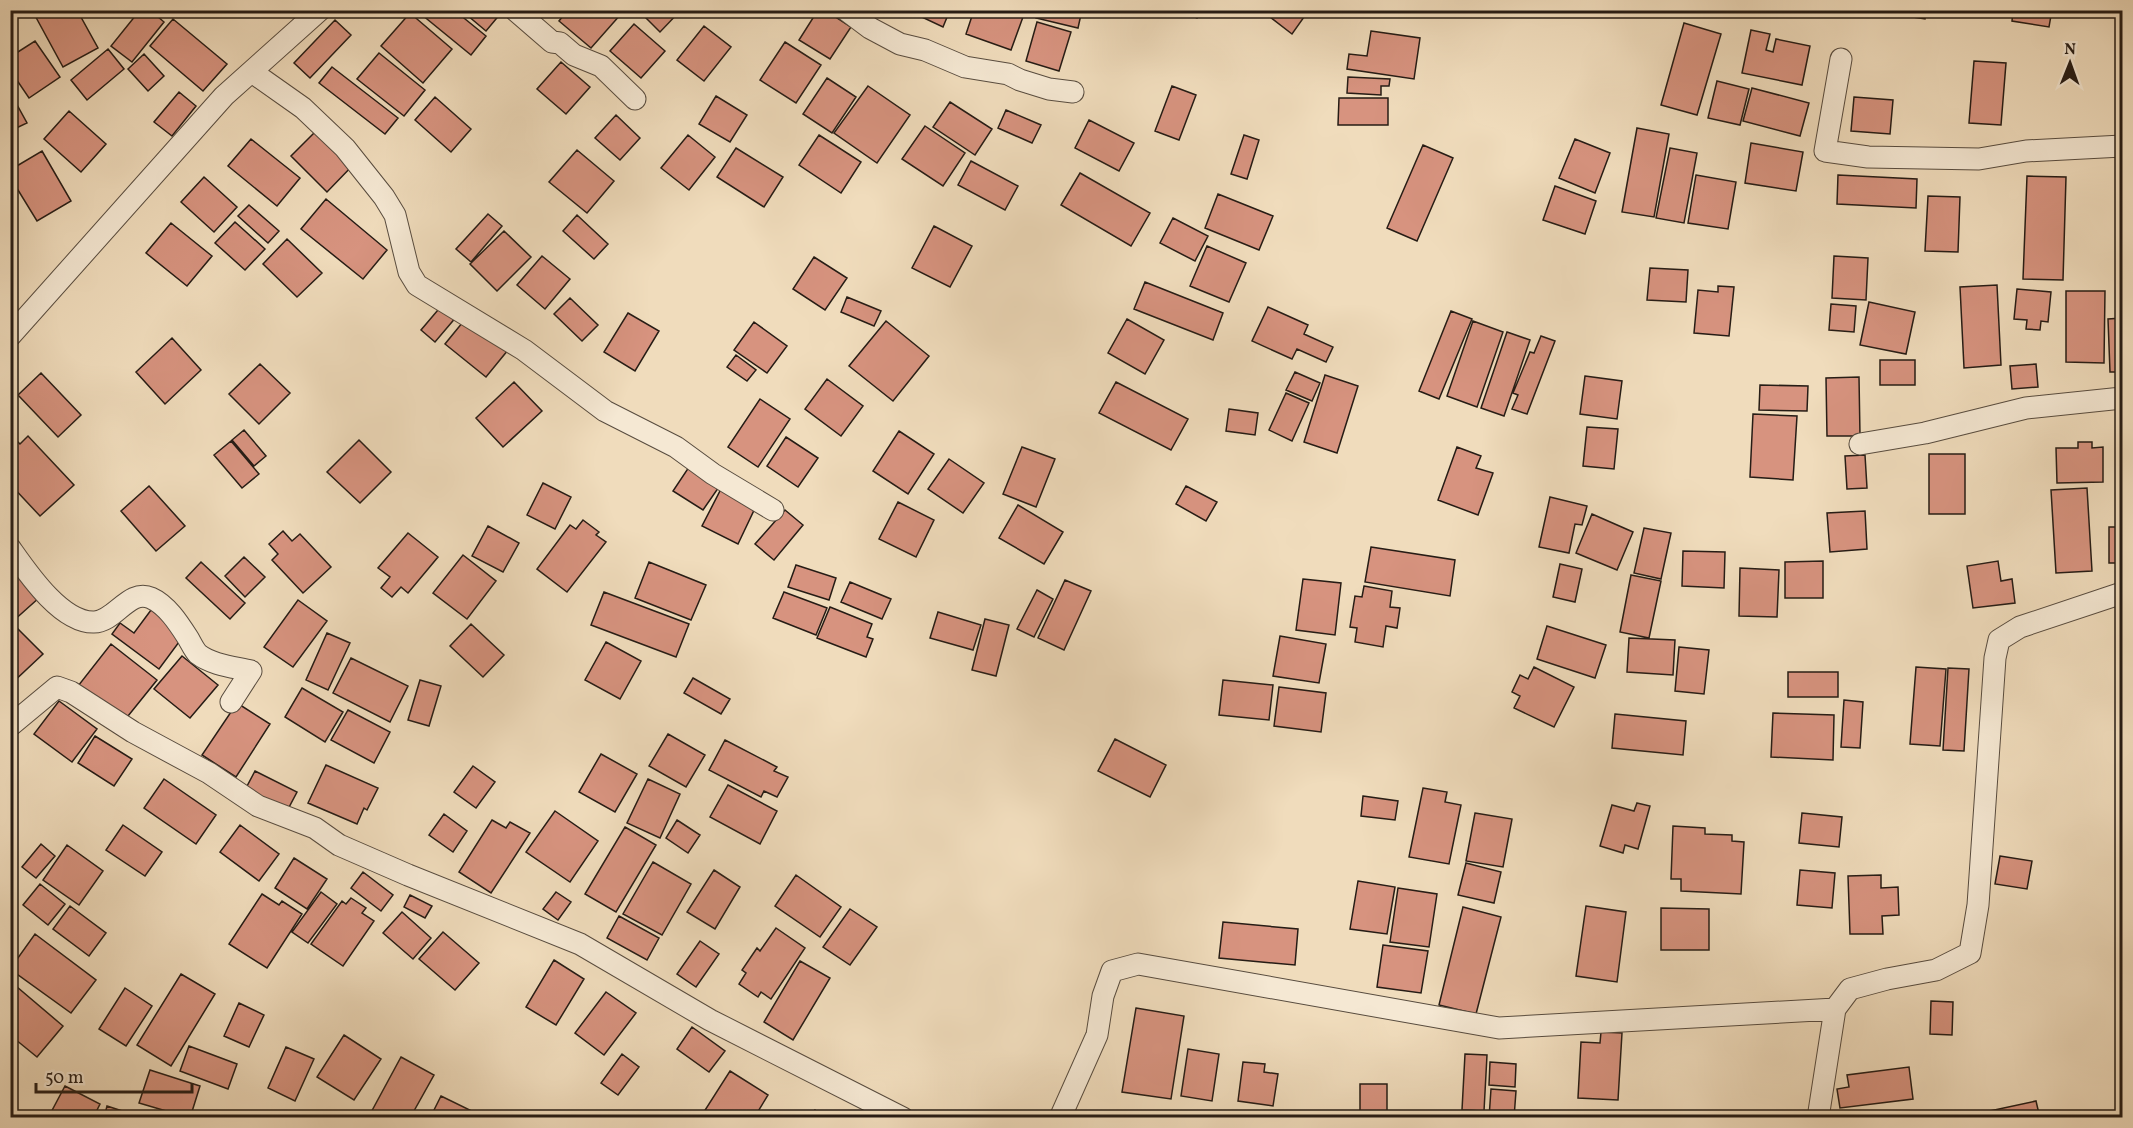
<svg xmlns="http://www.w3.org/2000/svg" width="2133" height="1128" font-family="Vollkorn,serif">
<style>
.building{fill:#d7937f;stroke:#261c15;stroke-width:1.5}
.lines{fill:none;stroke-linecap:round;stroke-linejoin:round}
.minor-casing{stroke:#584c3f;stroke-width:23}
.minor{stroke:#f5e8d3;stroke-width:21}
</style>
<rect width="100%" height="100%" fill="#f0dcbc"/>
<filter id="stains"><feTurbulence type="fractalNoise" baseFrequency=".00333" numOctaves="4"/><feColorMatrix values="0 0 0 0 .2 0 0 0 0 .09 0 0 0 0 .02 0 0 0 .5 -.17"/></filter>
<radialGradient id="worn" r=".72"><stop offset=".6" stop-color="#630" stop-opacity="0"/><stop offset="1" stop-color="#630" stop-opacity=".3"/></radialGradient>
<path class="building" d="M32 10H77L98 48 63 67Z
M140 10H150L164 22 132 62 111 46Z
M416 10H454L486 36 471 55Z
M461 10H498L501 13 486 31Z
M568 10H617L621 14 591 48 559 21Z
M638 10H681L660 32Z
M818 10H825L851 27 830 59 799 40Z
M907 10H950L943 27Z
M974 10H1005L1023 17 1011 50 966 34Z
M1038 10H1082L1078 28 1036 18Z
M1181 10H1201L1197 18Z
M1261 10H1309L1292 34Z
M1887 10H1926L1925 19 1886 13Z
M2013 10H2052L2049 27 2012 21Z
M410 13 452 49 423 83 381 46Z
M173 19 227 64 203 91 150 46Z
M335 20 351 35 310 78 294 63Z
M1037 22 1071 32 1059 71 1026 61Z
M1684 23 1721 34 1697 115 1661 105Z
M634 24 665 51 641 78 610 51Z
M704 26 731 47 704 81 677 60Z
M1751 30 1770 34 1766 50 1773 52 1776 39 1810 46 1802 85 1742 73Z
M1371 31 1420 38 1414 79 1347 69 1349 54 1367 56Z
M35 41 60 77 29 98 10 70V57Z
M785 42 821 65 796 103 760 80Z
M108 49 124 69 87 100 71 80Z
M379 53 425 90 404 116 357 79Z
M144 54 164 76 148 91 128 69Z
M1974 61 2006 63 2001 125 1969 123Z
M561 62 590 87 566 114 537 89Z
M332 67 398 118 385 134 319 83Z
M1348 77 1390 79 1389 86H1381V95L1347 93Z
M827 78 856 97 832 133 803 114Z
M1717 81 1749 89 1740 125 1708 118Z
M868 86 910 115 877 163 834 133Z
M1172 86 1196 95 1179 140 1155 131Z
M1752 88 1809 103 1800 136 1743 121Z
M10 92 27 123 10 131Z
M179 92 196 106 172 136 154 122Z
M716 96 747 115 730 142 699 124Z
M435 97 471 129 451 152 415 120Z
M1854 97 1893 100 1890 134 1851 131Z
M1339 98H1388V125H1338Z
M950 102 992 129 975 155 933 127Z
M1006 110 1041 125 1032 143 998 128Z
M69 111 106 144 81 172 44 139Z
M616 115 640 138 620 160 595 138Z
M1089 120 1134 143 1119 171 1075 148Z
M925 126 965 153 943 186 902 159Z
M319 128 355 163 327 192 291 156Z
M1637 128 1669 134 1654 217 1622 212Z
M688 135 715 157 689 190 661 168Z
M819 135 861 162 841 193 799 165Z
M1244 135 1259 140 1247 179 1231 174Z
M251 139 300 178 277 206 228 166Z
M1575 139 1610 153 1595 193 1559 178Z
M1751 143 1803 152 1796 191 1745 183Z
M1423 145 1453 158 1417 241 1387 228Z
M736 148 783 177 764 207 717 177Z
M1670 148 1697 153 1684 223 1656 218Z
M577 150 614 181 587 213 549 182Z
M42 151 71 201 37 221 10 177V170Z
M971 161 1018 186 1005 210 958 185Z
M1080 173 1150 213 1131 246 1061 205Z
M1696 175 1736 182 1728 229 1688 223Z
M1838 175 1917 179 1916 208 1837 204Z
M2027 176 2066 177 2063 280 2023 279Z
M204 177 237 207 214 232 181 202Z
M1555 186 1596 201 1585 234 1543 220Z
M1218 194 1273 216 1259 250 1205 228Z
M1928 196 1960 197 1958 252 1925 251Z
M326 199 387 250 363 279 301 229Z
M249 205 279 231 268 243 238 216Z
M488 214 502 226 471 262 456 249Z
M577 215 608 244 594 259 563 231Z
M1173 218 1208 236 1195 261 1160 243Z
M235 222 265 249 245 270 215 243Z
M171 223 212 256 187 286 146 253Z
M934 226 972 246 950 287 912 268Z
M504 231 531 257 497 291 470 264Z
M287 239 322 273 297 297 263 264Z
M1207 246 1246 263 1229 302 1190 286Z
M542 256 570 279 545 309 517 285Z
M1834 256 1868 258 1866 300 1832 298Z
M814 257 847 278 825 310 793 289Z
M1650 268 1688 270 1686 302 1647 300Z
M1145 282 1223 313 1213 340 1134 309Z
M1997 285 2001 365 1964 368 1960 287Z
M1718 286 1734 287 1729 336 1694 333 1698 290 1718 292Z
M2017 289 2051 292 2048 322 2041 321 2040 330 2026 329 2027 320 2014 319Z
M2066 291H2105L2104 363 2066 362Z
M847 297 881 311 874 326 841 312Z
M570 298 598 325 582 341 554 314Z
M1869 302 1915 312 1906 354 1860 345Z
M443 304 457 316 435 342 421 330Z
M1831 304 1856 306 1854 332 1829 330Z
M1268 307 1308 325 1304 334 1333 347 1326 362 1297 349 1292 359 1252 341Z
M1451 311 1472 319 1439 399 1419 391Z
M628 313 659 331 635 371 604 352Z
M467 317 508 350 486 377 445 344Z
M2122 318V372H2110L2108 319Z
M1127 319 1164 340 1145 374 1108 353Z
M886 321 929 356 893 401 849 366Z
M1473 321 1503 332 1477 407 1447 396Z
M754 322 787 346 767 373 734 350Z
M1507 332 1530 340 1504 416 1481 408Z
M1541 336 1555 341 1527 414 1512 409 1518 395 1513 393 1530 352 1534 353Z
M172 338 201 370 165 404 136 372Z
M736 355 756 370 747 381 727 367Z
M1880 360H1915V385H1880Z
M260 364 290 393 259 424 229 394Z
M2036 364 2038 387 2012 389 2010 366Z
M1295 372 1320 383 1312 401 1286 390Z
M41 373 81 415 58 437 18 395Z
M1325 375 1358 386 1337 453 1304 442Z
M1585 376 1622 381 1617 419 1580 414Z
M1859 377 1860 436H1827L1826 378Z
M827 379 863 406 841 436 805 409Z
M514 382 542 411 503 447 476 418Z
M1116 382 1188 419 1171 450 1099 413Z
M1760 385 1808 386 1807 411 1759 410Z
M1286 393 1309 403 1292 441 1269 430Z
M760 399 790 419 758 467 728 447Z
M1229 409 1258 413 1255 435 1226 431Z
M1753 414 1797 416 1793 480 1750 477Z
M1587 427 1618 429 1614 469 1583 466Z
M244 430 266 456 254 466 232 440Z
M899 431 934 454 908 494 873 471Z
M12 436 20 444 28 436 74 485 40 516 10 484V437Z
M786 437 818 458 798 487 767 466Z
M359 440 391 472 360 503 327 472Z
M231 441 259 474 242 488 214 455Z
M2078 442H2092V448L2103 447V482L2057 483 2056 448H2078Z
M1022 447 1055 459 1036 507 1003 494Z
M1457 447 1481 456 1476 468 1493 473 1478 515 1438 500Z
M1929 454H1965V514H1929Z
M1865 455 1867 488 1847 489 1845 456Z
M949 459 984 483 963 513 928 489Z
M691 464 721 484 703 510 673 491Z
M543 483 571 497 555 529 527 515Z
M149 486 185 526 156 551 121 511Z
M1186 486 1217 502 1206 521 1176 504Z
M722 487 757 504 738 544 702 526Z
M2087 488 2092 571 2056 573 2051 490Z
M1550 497 1587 506 1582 525 1575 524 1569 553 1539 547Z
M898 502 934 520 916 557 879 539Z
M1018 505 1063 532 1044 564 999 538Z
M785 510 803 525 774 560 755 544Z
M1865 511 1867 549 1830 552 1827 513Z
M1592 514 1633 532 1617 570 1576 553Z
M583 520 599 532 596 535 606 542 567 592 537 569 570 525 576 529Z
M488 526 519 543 503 572 472 556Z
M2109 527H2122V563H2109Z
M1644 528 1671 533 1661 579 1634 573Z
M283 531 292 541 300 534 331 567 303 593 272 560 278 554 269 544Z
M408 533 438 557 408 593 401 587 392 597 381 588 390 577 378 568Z
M1371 547 1455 560 1450 596 1365 582Z
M1683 551 1725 552 1724 588 1682 586Z
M463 555 496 581 467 619 433 593Z
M244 557 265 577 245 597 225 576Z
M1823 561V598H1785V562Z
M1998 561 2001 581 2012 579 2015 603 1973 608 1967 566Z
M201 562 245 603 230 619 186 578Z
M649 562 706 585 691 620 635 598Z
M10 564 40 597 12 622 10 620Z
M1560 564 1582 569 1575 602 1553 597Z
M796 565 836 578 829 600 788 587Z
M1740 568 1779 570 1777 617 1739 616Z
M1631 575 1661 581 1649 638 1620 632Z
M1303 579 1341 583 1335 635 1296 630Z
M1065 580 1091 591 1064 650 1038 638Z
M850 582 891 599 882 619 841 602Z
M1364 586 1392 591 1390 607 1400 608 1397 628 1386 626 1383 647 1355 642 1357 628 1350 627 1355 596 1362 597Z
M1037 590 1053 599 1034 637 1017 629Z
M604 592 689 624 676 657 591 625Z
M784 592 827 608 816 635 773 618Z
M298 600 327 621 293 667 264 647Z
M830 607 872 624 867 637 873 639 866 657 817 638Z
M151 610 185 634 159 669 112 634 120 623 134 633Z
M938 612 981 625 973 650 930 638Z
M985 619 1009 625 996 676 972 670Z
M471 624 504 655 483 677 450 646Z
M15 626 43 654 11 684 10 631Z
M1547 626 1606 645 1595 678 1537 659Z
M327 633 350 643 328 690 306 680Z
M1280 636 1326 644 1319 683 1273 676Z
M1629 638 1675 640 1673 675 1627 672Z
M606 642 641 661 620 699 585 680Z
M111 644 157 680 124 721 78 686Z
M1679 647 1709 650 1704 694 1675 691Z
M182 656 218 685 190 718 154 689Z
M351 658 408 686 390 722 333 693Z
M1534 667 1574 687 1554 727 1514 708 1520 696 1512 692 1520 675 1528 679Z
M1916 667 1946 669 1940 746 1910 744Z
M1948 668 1969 669 1964 751 1943 750Z
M1788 672H1838V697H1788Z
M693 678 730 699 721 714 684 693Z
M420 680 441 686 429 726 408 720Z
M1223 680 1273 685 1269 720 1219 715Z
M1279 687 1326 693 1321 732 1274 726Z
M302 688 343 712 325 742 285 717Z
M1844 700 1863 702 1860 748 1841 747Z
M59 701 97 729 72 762 34 734Z
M237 703 270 724 236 777 202 755Z
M348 710 390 732 374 763 331 740Z
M1773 713 1834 715 1833 760 1771 757Z
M1615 714 1686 721 1683 755 1612 748Z
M668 734 705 755 686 787 649 766Z
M95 736 132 759 114 786 78 763Z
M1115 739 1166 765 1150 797 1098 771Z
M725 740 777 767 774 771 788 777 777 797 764 791 761 797 709 770Z
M601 754 637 774 615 812 579 792Z
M326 765 378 788 367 810 364 808 357 824 308 803Z
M473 766 495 782 476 808 454 792Z
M255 771 297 792 287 811 245 790Z
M164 779 216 815 196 844 144 808Z
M648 779 680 794 660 838 627 823Z
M728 785 777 811 760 844 710 817Z
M1423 788 1447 792 1445 802 1461 805 1449 864 1409 857Z
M1363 796 1398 801 1395 820 1361 816Z
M1637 803 1650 806 1638 849 1625 845 1623 853 1600 846 1612 805 1634 811Z
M555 811 598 841 570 882 526 852Z
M1475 813 1512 819 1503 867 1466 861Z
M1802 813 1842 817 1839 847 1799 843Z
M444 814 467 831 453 852 429 835Z
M492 820 506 828 510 822 530 833 491 893 459 872Z
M677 820 700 835 688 853 666 838Z
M123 825 162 852 145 876 106 850Z
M240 825 279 854 259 881 220 852Z
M1673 826 1705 828V834L1732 835V841L1744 842 1741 894 1681 891V879H1671Z
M625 827 656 845 616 912 585 894Z
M41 844 55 856 36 878 22 867Z
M67 845 103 871 79 905 43 880Z
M2000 856 2032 861 2027 889 1995 884Z
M294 858 327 879 307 909 275 888Z
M653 862 691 884 662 935 623 914Z
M1466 863 1501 872 1494 903 1458 895Z
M714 870 740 887 715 929 687 912Z
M1800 870 1835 873 1832 908 1797 905Z
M363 872 393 895 381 911 351 888Z
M796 875 841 907 820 937 775 906Z
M1881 875V888L1898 887 1899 915 1882 916 1883 934H1850L1848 876Z
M1358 881 1395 887 1387 934 1350 929Z
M40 884 65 904 48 925 23 905Z
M1398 888 1437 894 1429 947 1390 942Z
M321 892 337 904 308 943 292 932Z
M556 892 571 902 558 920 543 909Z
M262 894 279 905 282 901 302 914 267 968 229 944Z
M410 895 432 906 425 918 404 907Z
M351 898 366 908 362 913 374 921 343 966 311 944 342 901 346 904Z
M70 906 106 933 89 956 53 929Z
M1586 906 1626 912 1617 982 1576 976Z
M1463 907 1501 917 1476 1014 1439 1005Z
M1661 908 1709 909V950H1661Z
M850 909 877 927 850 965 823 947Z
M402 912 431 938 413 959 383 933Z
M619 916 659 938 647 960 607 938Z
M1223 922 1298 929 1295 965 1219 958Z
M776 928 805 948 771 999 761 992 758 997 739 984 746 973 742 970 757 948 760 951Z
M443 932 479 963 455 990 419 959Z
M35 934 96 980 71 1013 10 969Z
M700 941 719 954 696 987 677 974Z
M1383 945 1428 951 1421 993 1377 987Z
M554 960 584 979 556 1025 526 1007Z
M800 961 830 978 793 1040 764 1022Z
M181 974 215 994 171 1066 137 1045Z
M10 981 63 1026 37 1057 10 1035Z
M125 988 152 1006 126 1046 99 1029Z
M606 992 636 1013 604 1055 575 1033Z
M1931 1001 1953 1002 1952 1035 1930 1034Z
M239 1003 264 1015 249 1047 224 1036Z
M1136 1008 1184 1016 1171 1099 1122 1092Z
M692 1027 725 1051 709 1072 677 1049Z
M1601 1032 1622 1033 1618 1100 1578 1098 1581 1042 1600 1043Z
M344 1035 381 1059 354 1100 317 1077Z
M189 1046 237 1064 228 1089 180 1071Z
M286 1047 314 1059 295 1101 268 1088Z
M1188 1049 1219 1054 1212 1101 1181 1096Z
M622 1054 639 1067 618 1095 601 1083Z
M1465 1054 1487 1055 1484 1111 1462 1110Z
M401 1057 434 1075 410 1118H368Z
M1243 1062 1265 1064 1264 1072 1278 1074 1273 1106 1238 1101Z
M1490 1062 1516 1064 1515 1087 1489 1085Z
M1909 1067 1913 1099 1840 1108 1837 1089 1849 1087 1847 1075Z
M150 1070 200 1086 190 1118 139 1103Z
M730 1071 768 1095 754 1118H700Z
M1360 1084H1387V1118H1360Z
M65 1086 100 1104 93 1118H48Z
M1491 1089 1516 1091 1514 1118H1489Z
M441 1096 478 1114 476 1118H430Z
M2036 1101 2040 1118H1957Z
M107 1106 144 1118H104Z
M815 1110 826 1118H810Z"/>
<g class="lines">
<defs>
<path id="minor" d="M515 10 552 42 560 43 574 55 601 66 635 99
M846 10 870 28 900 44 925 50 965 67 1008 74 1020 80 1049 89 1073 92
M1841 59 1825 151 1868 157 1979 159 2026 151 2122 146
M252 72 303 108 345 148 384 197 395 215 409 272 417 285 524 350 605 411 676 447 713 474 773 510
M10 336 224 96 320 10
M1860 444 1925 433 2026 408 2122 398
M10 548C27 572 61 623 94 622 115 622 129 588 151 598 167 605 179 624 188 638 191 643 194 650 198 654 212 665 234 667 251 671L231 702
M10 726 57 687 71 692 133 732 209 773 258 806 315 828 339 845 408 875 580 944 710 1020 903 1118
M1060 1118 1097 1035 1103 996 1112 971 1138 964 1499 1028 1835 1009
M1818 1118 1835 1009 1850 989 1887 979 1936 970 1970 953 1978 905 1995 658 1999 640 2020 627 2122 593"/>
</defs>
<use href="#minor" class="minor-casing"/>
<use href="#minor" class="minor"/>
</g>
<rect width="2133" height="1128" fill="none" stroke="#f0dcbc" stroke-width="36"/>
<rect x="12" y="12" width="2109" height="1104" fill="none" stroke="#261c15" stroke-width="3"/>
<rect x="18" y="18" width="2097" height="1092" fill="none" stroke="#261c15" stroke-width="1.5"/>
<g transform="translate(2070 63) rotate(1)" stroke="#f5e8d3" stroke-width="4.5" paint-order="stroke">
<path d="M0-4.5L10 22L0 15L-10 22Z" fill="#261c15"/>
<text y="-9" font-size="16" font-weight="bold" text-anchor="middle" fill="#261c15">N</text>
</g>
<path d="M36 1083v9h156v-9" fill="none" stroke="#261c15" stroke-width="3"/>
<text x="45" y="1083" font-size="18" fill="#261c15" stroke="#f5e8d3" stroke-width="4.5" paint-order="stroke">50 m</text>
<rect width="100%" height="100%" filter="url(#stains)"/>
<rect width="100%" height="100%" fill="url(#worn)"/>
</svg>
